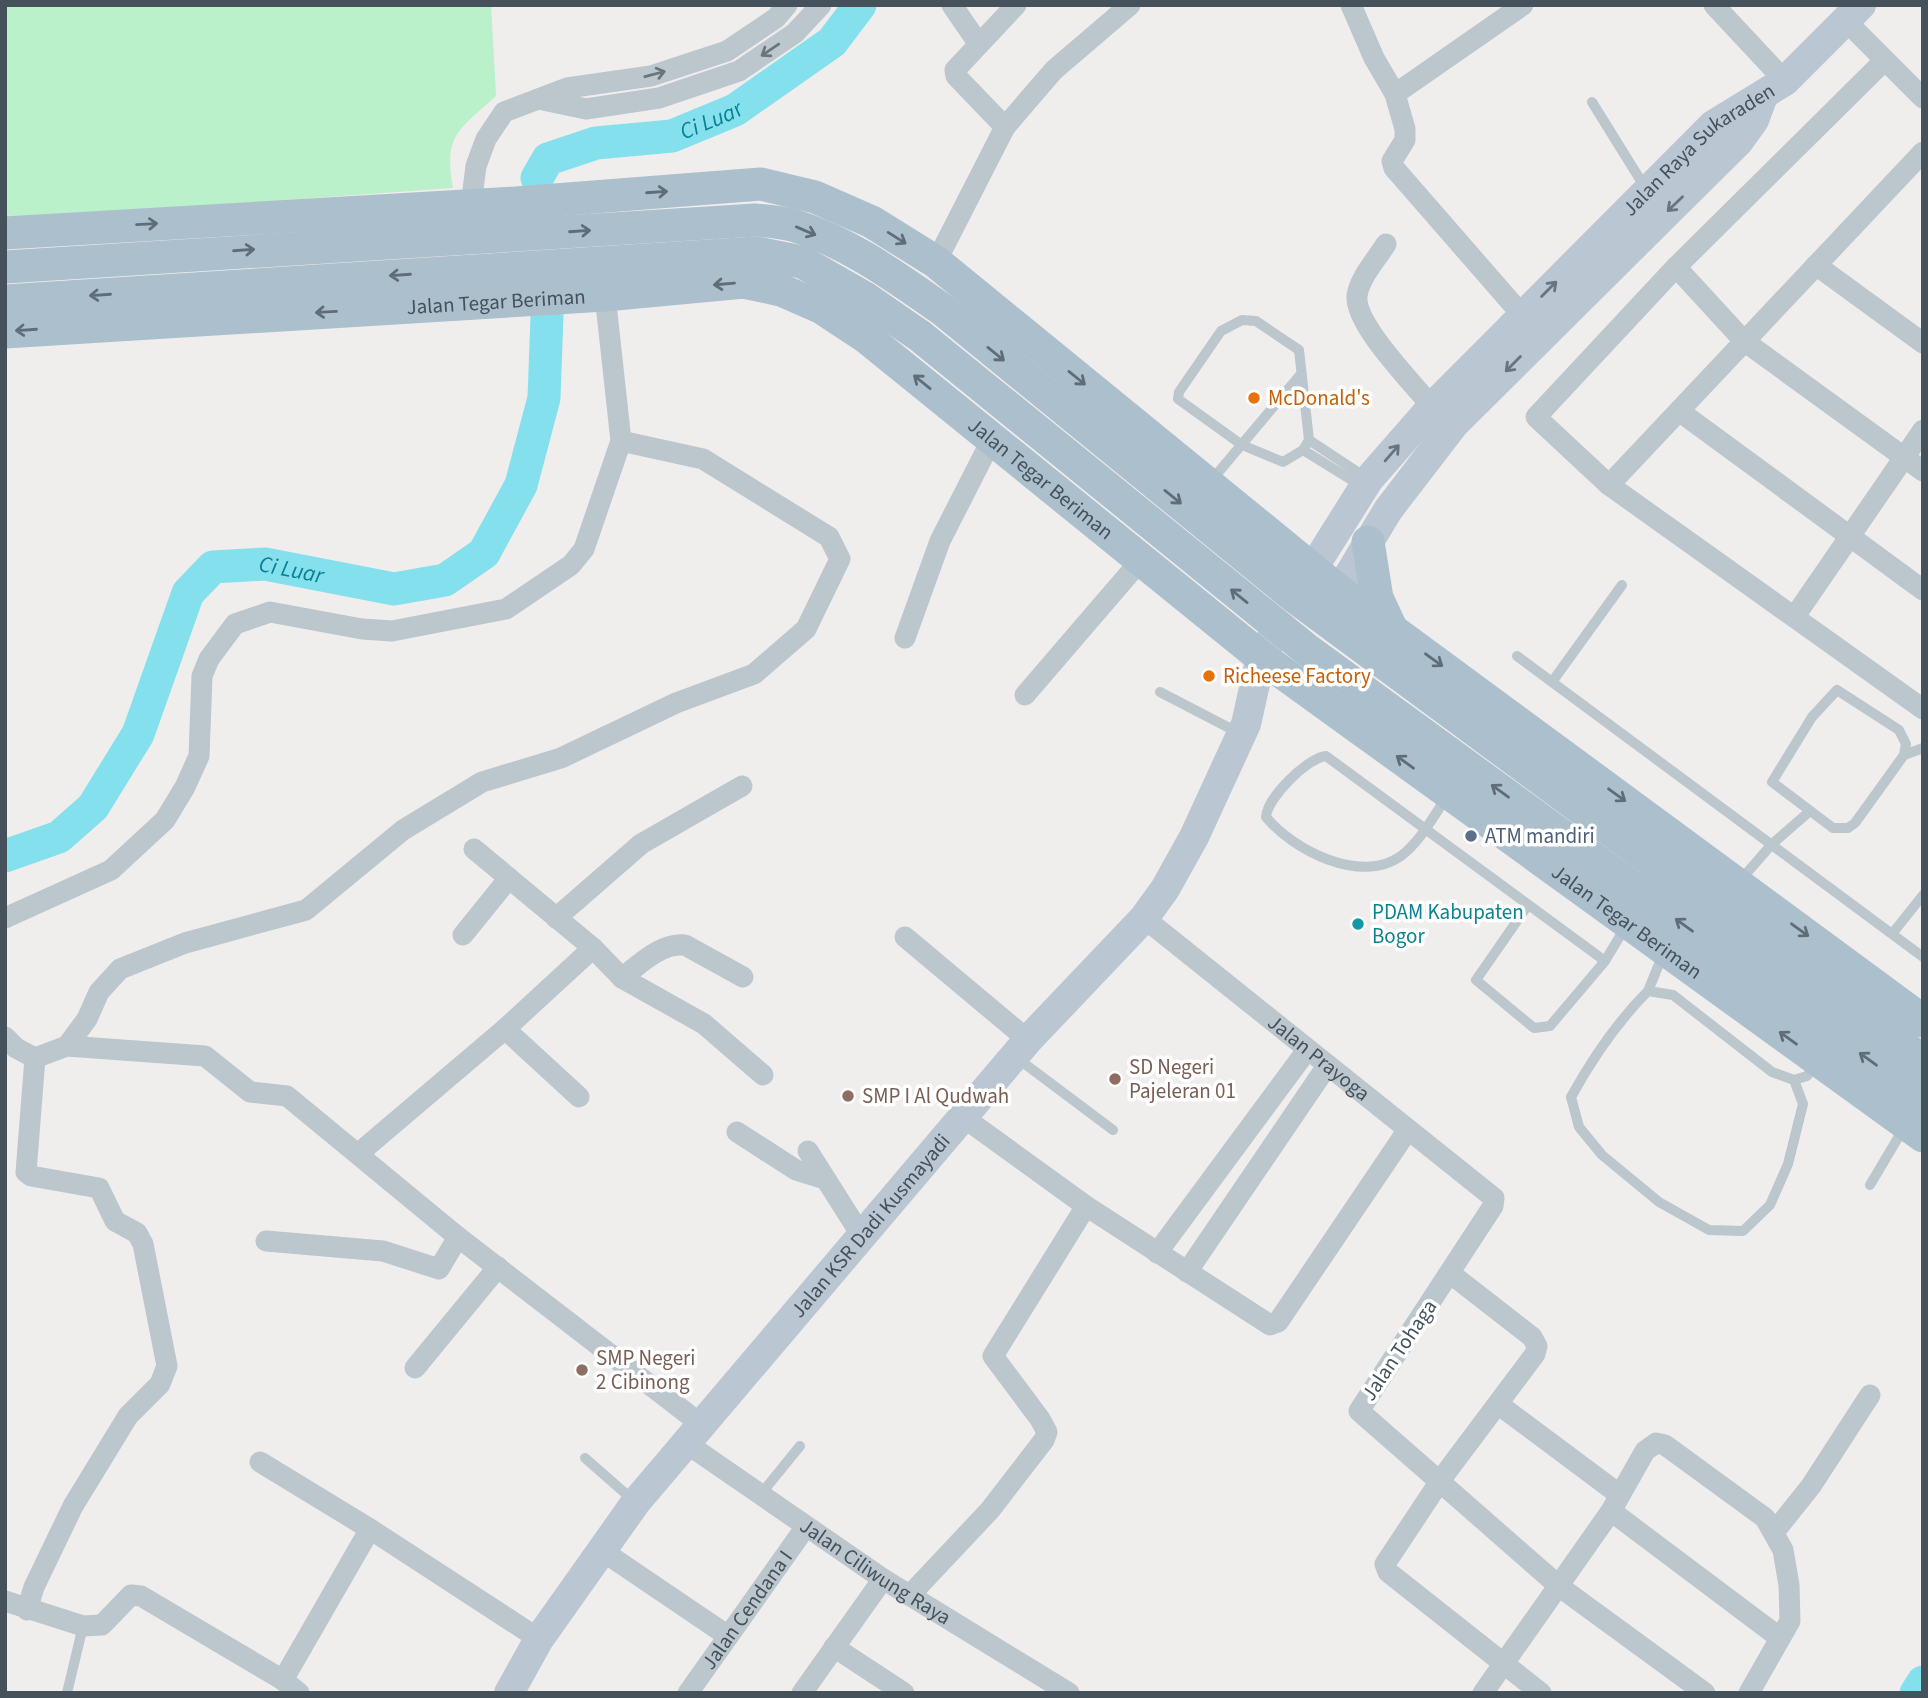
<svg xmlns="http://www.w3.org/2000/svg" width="1928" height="1698" font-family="'Source Sans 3',sans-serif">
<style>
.green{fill:#baf0ca}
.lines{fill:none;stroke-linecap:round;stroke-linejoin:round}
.river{stroke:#85e0ee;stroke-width:33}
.lane{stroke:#bbc6cd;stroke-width:10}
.street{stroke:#bbc6cd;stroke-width:21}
.secondary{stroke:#bac7d2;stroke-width:30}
.primary{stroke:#acbfcd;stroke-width:33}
.oneway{stroke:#68757d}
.oneway2{stroke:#5f6d78}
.oneway3{stroke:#68757f}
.food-dot{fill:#e8710a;stroke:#fff;stroke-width:2.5}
.service-dot{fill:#5c6f8a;stroke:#fff;stroke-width:2.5}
.culture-dot{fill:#0f9aa8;stroke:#fff;stroke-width:2.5}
.education-dot{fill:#8d6e63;stroke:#fff;stroke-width:2.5}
.labels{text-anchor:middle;stroke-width:7;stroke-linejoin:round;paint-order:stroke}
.street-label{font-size:21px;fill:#45525b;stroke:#fff}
.food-label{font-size:21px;fill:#c56008;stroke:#fff;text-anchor:start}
.service-label{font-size:21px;fill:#4e5e75;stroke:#fff;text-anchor:start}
.culture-label{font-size:21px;fill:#0d838f;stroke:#fff;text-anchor:start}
.education-label{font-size:21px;fill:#785e54;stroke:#fff;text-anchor:start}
.water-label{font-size:23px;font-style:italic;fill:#098194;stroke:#fff}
</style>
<rect width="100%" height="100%" fill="#f0eded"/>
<path class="green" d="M5 5H491L496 96C460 129 443 134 453 188L5 220Z"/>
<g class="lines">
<g class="river">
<path id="s1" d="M537 178 548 159 596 143 672 136 735 110 832 42 860 5"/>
<path id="s2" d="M5 856 59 837 93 807 138 734 188 593 213 567 265 564 394 589 445 580 484 553 521 485 544 398 547 316"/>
<path d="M1916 1693 1923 1682"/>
</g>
<path class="lane" d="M1592 102 1646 189
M1242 320 1256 321 1299 350 1309 440 1303 450 1283 462 1242 445 1178 399 1179 392 1221 331Z
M1309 440 1368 479
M1303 450 1363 487
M1211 481 1301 374
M1517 656 1923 957
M1552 682 1622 585
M1837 690 1899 730 1906 744 1904 755 1855 823 1848 828H1833L1772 782 1812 717Z
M1160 692 1239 733
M1904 755 1923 748
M1448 795C1434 815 1421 841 1401 856 1361 885 1293 850 1266 817 1267 798 1307 758 1326 756L1605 961
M1739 882 1772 844 1810 811
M1528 905 1476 980 1534 1028 1550 1026 1605 961 1626 926
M1892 934 1923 895
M1648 991 1664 952
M1017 1058 1113 1130
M1794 1080 1803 1104 1788 1164 1770 1205 1743 1231 1709 1230 1659 1202 1602 1155 1579 1127 1571 1097C1592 1059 1617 1022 1648 991L1673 995 1772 1072 1794 1080 1807 1076 1817 1063
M1870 1185 1905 1126
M585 1458 634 1501
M760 1495 800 1446
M67 1693 83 1626"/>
<g class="street">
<path d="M952 5 978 43"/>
<path d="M1351 5 1374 58 1395 94 1405 129V140L1392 161 1394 168 1523 316"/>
<path d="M1714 5 1785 81"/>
<path d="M1846 21 1923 98"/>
<path d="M1884 61 1676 267 1536 417 1609 485 1923 709"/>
<path d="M1395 94 1523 5"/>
<path d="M543 100 586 109 659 98 739 71 795 33 821 5"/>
<path d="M1005 127 956 76 955 70 1016 5"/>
<path d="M471 205 476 166 486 139 504 112 567 88 651 76 727 51 776 18 787 5"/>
<path d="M1386 244C1377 259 1359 278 1357 296 1354 324 1413 383 1432 407"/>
<path d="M936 262 1005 127 1054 70 1130 5"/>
<path d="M1816 265 1923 343"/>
<path d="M1676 267 1744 341 1923 471"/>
<path d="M1679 411 1923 590"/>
<path d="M1609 485 1923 152"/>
<path d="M1795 616 1923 430"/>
<path d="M905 638 940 541 992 439"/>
<path d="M1025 695 1141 560"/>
<path d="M474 849 593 948 622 978 704 1024 763 1075"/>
<path d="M5 918 111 870 165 820 185 787 199 756 202 676 209 659 235 624 270 612 362 629 392 631 506 609 571 565 584 549 621 441"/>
<path d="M556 918 641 844 742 786"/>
<path id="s3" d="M1144 918 1494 1198 1493 1206 1359 1411 1560 1587 1705 1693"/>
<path d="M463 935 509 878"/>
<path d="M905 937 1028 1040"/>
<path d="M622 978C640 964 660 943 685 945L743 977"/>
<path d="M505 1029 579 1097"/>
<path d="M5 1037 16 1048 35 1058"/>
<path d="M67 1046 205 1056 250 1092 287 1096 458 1237 702 1425"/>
<path d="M963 1117 1086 1206 1270 1325 1278 1322 1407 1131"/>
<path d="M737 1132 796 1170 825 1179"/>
<path d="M808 1151 863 1238"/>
<path d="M359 1153 505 1029 593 948"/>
<path d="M266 1241 383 1251 439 1269 458 1237"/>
<path d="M1157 1253 1307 1050"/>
<path d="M1187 1272 1327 1066"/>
<path d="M1451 1274 1532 1337 1537 1346 1535 1354 1442 1478 1385 1564 1388 1572 1541 1693"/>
<path d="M415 1368 498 1267"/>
<path d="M1498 1404 1620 1495"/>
<path id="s4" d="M686 1443 883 1579 1069 1693"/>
<path d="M260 1462 370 1529 283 1680 299 1693"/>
<path d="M1611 1511 1780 1638"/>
<path d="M370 1529 539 1639"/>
<path d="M1775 1531 1811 1486 1870 1395"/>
<path d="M601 1550 728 1636"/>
<path d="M911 1594 990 1510 1044 1440 1047 1432 1040 1419 993 1356 1086 1206"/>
<path d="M5 1601 83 1626 102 1625 131 1595 141 1596 283 1680"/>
<path d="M27 1610 34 1587 73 1506 128 1416 160 1384 167 1366 143 1244 137 1233 115 1221 99 1188 31 1176 26 1172 35 1058 67 1046 87 1019 99 992 120 969 185 943 306 910 403 830 482 782 561 758 676 703 754 674 806 629 840 559 829 537 703 459 621 441 605 295"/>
<path d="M834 1647 904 1693"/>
<path id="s5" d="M688 1693 805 1528"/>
<path d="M802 1693 883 1579"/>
<path d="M1483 1693 1611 1511 1645 1451 1656 1443 1665 1445 1765 1518 1783 1550 1789 1585 1790 1621 1749 1693"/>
</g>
<g class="secondary">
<path id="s6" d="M1300 589 1369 479 1432 407 1713 125 1785 81 1861 5"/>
<path d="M1328 610 1388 510 1454 424 1739 141 1754 120 1763 96"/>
<path id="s7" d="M509 1693 539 1639 636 1502 1028 1040 1144 918 1165 889 1194 837 1246 724 1261 657 1272 638"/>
</g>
<g class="primary">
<path d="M5 233 516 203 761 184 815 197 872 222 936 262 1339 591 1923 1021"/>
<path d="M5 267 755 220C767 221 780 222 792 225 847 241 897 278 943 310L1295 597 1923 1061"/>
<path d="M5 301 756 253 802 262 865 298 920 336 1306 649 1923 1099"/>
<path id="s8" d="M5 332 605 295 744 282 781 290 822 308 866 337 1261 657 1923 1136"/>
<path d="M1368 542 1377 598 1391 628"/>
</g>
</g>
<defs><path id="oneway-shaft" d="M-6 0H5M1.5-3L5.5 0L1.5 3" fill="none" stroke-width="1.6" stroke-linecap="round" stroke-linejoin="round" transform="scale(1.75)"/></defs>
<g class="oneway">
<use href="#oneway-shaft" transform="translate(770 50) rotate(146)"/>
<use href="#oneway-shaft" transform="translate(655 74) rotate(-15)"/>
</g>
<g class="oneway2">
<use href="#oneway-shaft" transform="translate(657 192) rotate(-4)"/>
<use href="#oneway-shaft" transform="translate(147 224) rotate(-3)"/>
<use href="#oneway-shaft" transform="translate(580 231) rotate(-4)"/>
<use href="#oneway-shaft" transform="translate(806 231) rotate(23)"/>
<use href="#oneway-shaft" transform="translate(897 238) rotate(32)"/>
<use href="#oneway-shaft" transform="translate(244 250) rotate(-4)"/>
<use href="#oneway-shaft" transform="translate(400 275) rotate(176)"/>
<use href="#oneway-shaft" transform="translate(724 284) rotate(175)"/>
<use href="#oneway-shaft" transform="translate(100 295) rotate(176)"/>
<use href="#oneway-shaft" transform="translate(326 312) rotate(177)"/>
<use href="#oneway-shaft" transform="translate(26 330) rotate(176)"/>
<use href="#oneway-shaft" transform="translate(996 354) rotate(39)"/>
<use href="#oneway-shaft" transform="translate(1077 378) rotate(39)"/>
<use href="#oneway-shaft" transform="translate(922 382) rotate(-141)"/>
<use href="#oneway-shaft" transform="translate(1173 497) rotate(39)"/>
<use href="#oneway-shaft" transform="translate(1239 596) rotate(-141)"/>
<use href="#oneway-shaft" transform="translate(1434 660) rotate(36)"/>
<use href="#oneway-shaft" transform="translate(1405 762) rotate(-144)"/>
<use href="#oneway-shaft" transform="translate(1500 791) rotate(-144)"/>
<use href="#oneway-shaft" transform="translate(1617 795) rotate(36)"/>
<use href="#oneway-shaft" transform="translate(1684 925) rotate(-144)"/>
<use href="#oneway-shaft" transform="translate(1800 930) rotate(36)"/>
<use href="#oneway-shaft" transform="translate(1788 1038) rotate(-144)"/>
<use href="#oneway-shaft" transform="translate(1868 1059) rotate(-144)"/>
</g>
<g class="oneway3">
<use href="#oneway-shaft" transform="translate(1675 204) rotate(136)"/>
<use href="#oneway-shaft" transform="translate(1549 289) rotate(-45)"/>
<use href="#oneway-shaft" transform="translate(1513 364) rotate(135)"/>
<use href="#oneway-shaft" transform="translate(1392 453) rotate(-49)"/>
</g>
<g class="food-dot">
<circle cx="1254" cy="398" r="7"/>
<circle cx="1209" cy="676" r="7"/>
</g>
<circle class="service-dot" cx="1471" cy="836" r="7"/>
<circle class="culture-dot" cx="1358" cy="924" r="7"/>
<g class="education-dot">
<circle cx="1115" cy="1079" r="7"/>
<circle cx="848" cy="1096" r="7"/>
<circle cx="582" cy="1370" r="7"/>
</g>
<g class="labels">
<g class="street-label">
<text dy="7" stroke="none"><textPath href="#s6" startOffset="597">Jalan Raya Sukaraden</textPath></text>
<text dy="7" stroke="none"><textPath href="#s8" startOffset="492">Jalan Tegar Beriman</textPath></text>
<text dy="7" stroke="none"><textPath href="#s8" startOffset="1101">Jalan Tegar Beriman</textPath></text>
<text dy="7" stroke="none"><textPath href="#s8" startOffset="1836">Jalan Tegar Beriman</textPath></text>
<text dy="7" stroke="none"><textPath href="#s3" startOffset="224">Jalan Prayoga</textPath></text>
<text dy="7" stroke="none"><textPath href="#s7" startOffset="592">Jalan KSR Dadi Kusmayadi</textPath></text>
<text transform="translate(1399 1350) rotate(-56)" y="7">Jalan Tohaga</text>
<text dy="7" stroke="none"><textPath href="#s4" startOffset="229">Jalan Ciliwung Raya</textPath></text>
<text dy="7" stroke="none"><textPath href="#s5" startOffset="102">Jalan Cendana I</textPath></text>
</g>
<g class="food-label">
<text x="1268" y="405">McDonald's</text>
<text x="1223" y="683">Richeese Factory</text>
</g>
<g class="service-label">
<text x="1485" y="843">ATM mandiri</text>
</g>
<g class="culture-label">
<text x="1372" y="919">PDAM Kabupaten<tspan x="1372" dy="24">Bogor</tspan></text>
</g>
<g class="education-label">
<text x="1129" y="1074">SD Negeri<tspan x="1129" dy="24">Pajeleran 01</tspan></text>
<text x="862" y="1103">SMP I Al Qudwah</text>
<text x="596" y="1365">SMP Negeri<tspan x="596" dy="24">2 Cibinong</tspan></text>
</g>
<g class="water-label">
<text dy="8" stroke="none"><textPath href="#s1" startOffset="191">Ci Luar</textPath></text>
<text dy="8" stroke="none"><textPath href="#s2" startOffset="453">Ci Luar</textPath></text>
</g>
</g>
<rect width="1928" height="1698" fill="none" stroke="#45525b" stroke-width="14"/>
</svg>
